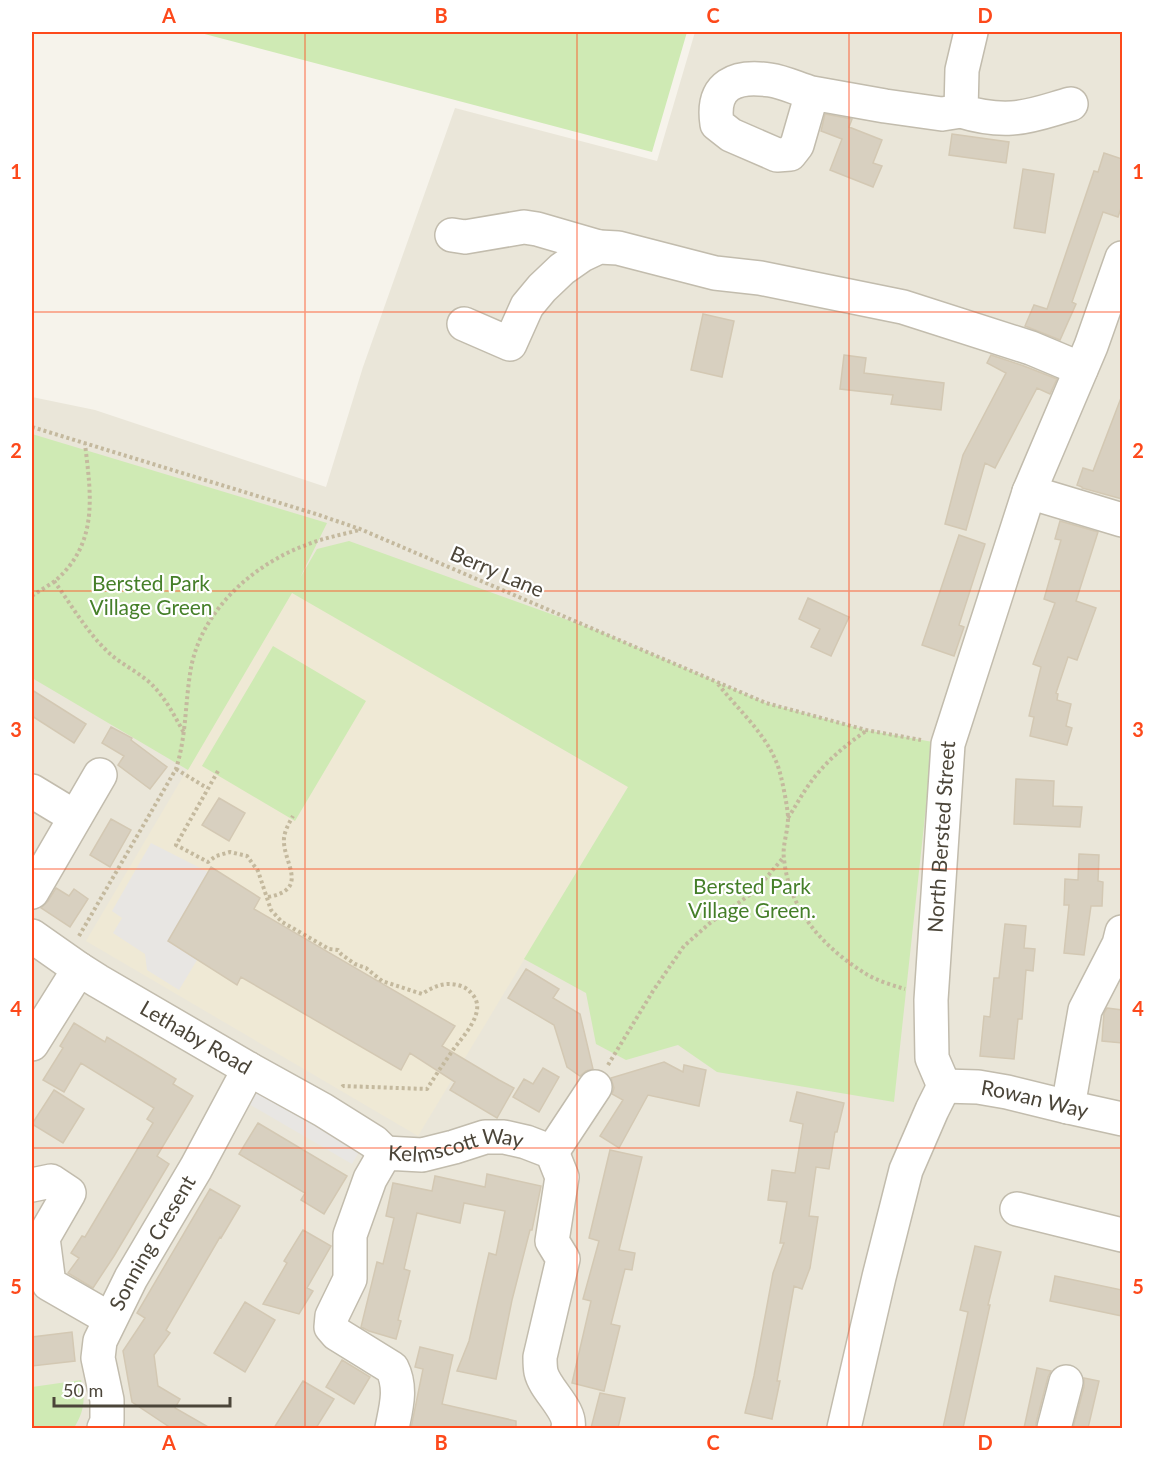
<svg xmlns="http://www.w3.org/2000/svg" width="1154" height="1460" font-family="Lato,sans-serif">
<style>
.residential{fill:#eae6d9}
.education{fill:#efe9d5}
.green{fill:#cfeab4}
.parking{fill:#e8e6e3}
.building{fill:#d8d0c0;stroke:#d3c8b3;stroke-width:1.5}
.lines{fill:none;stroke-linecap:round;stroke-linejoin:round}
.minor-casing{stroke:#c2bcad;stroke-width:36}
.path{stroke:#c4b99e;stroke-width:4;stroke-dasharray:3 3;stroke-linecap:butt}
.minor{stroke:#fff;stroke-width:33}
.grid{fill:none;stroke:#fd491b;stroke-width:1.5;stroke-opacity:0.55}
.labels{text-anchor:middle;stroke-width:4.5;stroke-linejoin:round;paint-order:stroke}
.street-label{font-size:21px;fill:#4b4539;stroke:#fff}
.park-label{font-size:21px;fill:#457f29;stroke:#fff}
.neatline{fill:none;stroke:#fd491b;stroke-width:2}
.grid-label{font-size:20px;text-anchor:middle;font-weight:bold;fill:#fd491b}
</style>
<rect width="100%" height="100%" fill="#f6f3eb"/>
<path class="residential" d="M695 32H1122V1428H32V397L95 410 326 487 363 367 455 108 657 161Z"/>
<path class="education" d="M292 592 628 787 418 1136 86 941Z"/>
<path class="green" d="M197 32H687L652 152Z
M32 434 327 523 300 578 317 549 349 541 601 632 766 703 866 730 933 742 894 1102 717 1072 678 1045 626 1060 596 1044 586 993 524 959 628 787 292 593 188 770 32 678Z
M273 646 366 701 295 821 202 766Z
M81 1380C86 1399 84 1412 74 1428H32V1387Z"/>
<path class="parking" d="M151 843 208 872 168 941 197 960 179 990 147 970 145 954 113 933 122 918 112 911Z
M258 1084 363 1145 352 1164 247 1103Z"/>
<path class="building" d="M825 114 852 119 849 127 882 140 873 163 882 166 873 187 830 170 842 139 821 131Z
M952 134 1009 142 1006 163 949 155Z
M1104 153 1122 159V205L1118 217 1103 212 1072 302 1076 304 1060 340 1025 326 1034 305 1047 309 1094 171 1098 172Z
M1023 169 1054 174 1045 233 1014 228Z
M703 314 734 321 722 377 691 370Z
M844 355 866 358 864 373 944 383 941 410 891 404 893 395 840 389Z
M991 355 1024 366 1057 379 1050 394 1037 388 995 468 985 463 966 530 945 524 963 455 1006 373 987 363Z
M1121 398H1122V499L1082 488V487L1077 485 1083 468 1093 471Z
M1060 521 1098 532 1076 601 1096 608 1077 660 1068 657 1056 693 1058 694 1057 700 1071 704 1066 726 1072 728 1067 745 1030 736 1034 717 1029 716 1041 667 1033 664 1055 603 1044 599 1061 540 1055 539Z
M959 535 985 544 959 625 964 627 954 656 922 645Z
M808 598 849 617 831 656 811 647 820 629 799 619Z
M32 690 86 724 74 743 32 716Z
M111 727 132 738 131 740 167 767 150 789 118 765 124 756 102 743Z
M1016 779 1054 781 1053 806 1082 807 1080 827 1014 824Z
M219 798 245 813 229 841 202 825Z
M111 819 131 830 110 867 90 855Z
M1079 854 1099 855 1098 881 1103 882 1102 906H1091L1084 955 1064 953 1069 905H1064L1065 879 1078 880Z
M211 867 260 898 254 909 455 1026 442 1046 499 1080 514 1088 497 1118 450 1090 455 1082 410 1053 401 1070 241 977 237 985 168 941Z
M56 888 69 896 74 889 88 899 70 927 41 908 48 901Z
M1005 924 1026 926 1024 948 1035 949 1033 971 1026 970 1022 1019H1018L1014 1059 980 1056 984 1016 990 1017 994 978H999Z
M526 969 559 989 553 998 580 1014 593 1069 586 1071 580 1076 567 1067 554 1025 508 998Z
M1107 1008 1122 1010V1043L1102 1041 1104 1013Z
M74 1023 105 1042 107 1037 140 1057 176 1079 173 1084 193 1096 157 1156 169 1164 114 1256 93 1288 68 1273 79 1258 71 1253 82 1236 85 1237 153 1123 147 1119 154 1108 81 1063 64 1092 43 1080 63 1048 60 1046Z
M664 1062 683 1072 684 1065 706 1070 699 1106 648 1095 619 1148 600 1136 623 1100 612 1094 614 1088 611 1078Z
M543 1068 559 1077 539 1112 513 1097 524 1079 533 1084Z
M54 1090 84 1109 63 1143 32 1124Z
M797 1092 844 1103 837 1132H835L829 1169 816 1167 809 1216 818 1217 810 1268 802 1289 794 1286 777 1381H780L772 1419 745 1413 754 1376 773 1273 784 1243H780L787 1202 768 1200 772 1170 795 1173 803 1124 790 1121Z
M258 1123 347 1176 324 1214 301 1200 305 1193 239 1154Z
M610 1150 642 1157 619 1250 635 1253 632 1270 625 1269 611 1324 620 1326 604 1391 572 1383 591 1301 583 1299 599 1241 589 1238Z
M487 1174 541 1186 532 1230H530L512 1300 496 1379 457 1371 469 1341 489 1253 496 1255 505 1211 464 1203 460 1223 417 1213 404 1269 410 1271 398 1320 401 1321 396 1339 369 1331 361 1327 377 1262 383 1264 394 1218 386 1216 393 1183 432 1191 435 1176 485 1187Z
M210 1189 240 1206 221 1238 220 1237 166 1330 170 1333 154 1355 158 1386 180 1399 175 1408 210 1428H171L132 1402 123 1351 145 1318 137 1313Z
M303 1230 331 1246 307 1288 313 1291 299 1314 263 1304 287 1263 284 1261Z
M975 1246 1001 1252 988 1305H990L963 1428H943L968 1312 960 1310Z
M1055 1276 1122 1290V1316L1050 1301Z
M245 1302 275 1320 245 1372 214 1353Z
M72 1332 75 1361 32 1366V1337Z
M420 1347 453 1355 442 1404 516 1421V1428H411L423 1369 415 1367Z
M342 1360 370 1377 354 1404 326 1387Z
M1037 1368 1051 1371 1048 1377 1036 1423V1428H1024Z
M1084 1378 1099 1381 1088 1428H1073L1084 1387Z
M303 1381 334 1399 316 1428H274Z
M600 1393 625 1398 618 1428H591Z"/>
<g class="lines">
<defs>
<g id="minor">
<path d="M971 32 962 70 961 111C977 116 994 119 1012 118 1032 117 1052 109 1071 104"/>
<path d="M812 93C798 89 784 82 770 80 736 75 711 84 717 124L731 135 777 155 790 154 797 145 812 93 885 106 942 114 961 111"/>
<path d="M452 235 465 237 524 227 537 229 599 247"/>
<path d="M464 324 510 344 527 306 542 288 562 269 582 255 599 247 618 248 715 273 760 278 903 307 1031 348 1081 369"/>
<path d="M1029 492 1122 520"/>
<path d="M32 791 75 817"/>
<path d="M32 892 100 775"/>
<path d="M32 936 79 969"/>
<path id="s1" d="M32 1044 79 969 98 981 249 1069 323 1110 374 1142 385 1153"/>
<path id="s2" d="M944 1086 932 1058 931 1000 948 744 1029 492 1091 346 1122 258"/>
<path id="s3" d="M944 1086 978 1087 1007 1092 1068 1107 1122 1119"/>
<path d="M1068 1107 1085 1010 1119 944 1122 932"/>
<path d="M552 1152 595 1087"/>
<path d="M32 1185 51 1181 69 1193 43 1238 49 1284 110 1319"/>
<path d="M1017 1209 1122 1235"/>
<path id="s4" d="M104 1428 107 1422V1400L98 1358 100 1341 131 1278 196 1168 249 1069"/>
<path id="s5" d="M392 1428C396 1408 402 1388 392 1368L337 1334 331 1327 332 1316 350 1279V1235L370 1179 385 1153 422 1155 454 1147 485 1137H504L526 1142 552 1152 562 1177 552 1241 563 1259 540 1357C540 1361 540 1367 541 1372 545 1390 572 1410 568 1428"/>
<path d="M844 1428 879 1277 906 1170 932 1110 944 1086"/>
<path d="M1054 1428 1066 1382"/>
</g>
</defs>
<use href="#minor" class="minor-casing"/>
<path class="path" d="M32 427 316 514 360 529 766 703 866 730 921 740
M54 581C70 603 87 632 107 651 119 663 135 670 148 681 164 695 174 715 184 733
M32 596C39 591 48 586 55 581 99 543 91 495 85 444
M718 684C739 711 771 738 780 773 783 784 788 809 788 818 788 832 782 846 784 859 789 909 822 946 863 972 875 980 891 985 905 989
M176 769 207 788
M218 771 176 845 208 862 216 856 230 852 247 856 258 871 271 910 282 922 329 949 338 950 341 954 355 964 366 968 382 981 422 994C434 986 446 981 461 986 466 988 468 989 472 994 488 1011 463 1036 453 1050 444 1063 435 1076 427 1089L343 1086 340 1089
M788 818C795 807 801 796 808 786 823 764 844 746 866 731
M268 897C311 889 282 862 284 838 285 830 289 823 293 816
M79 936 176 769C186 737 185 707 190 674 198 614 251 565 306 545 323 538 341 535 359 530
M608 1065 653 991 684 946 710 923 755 891 783 858"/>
<use href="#minor" class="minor"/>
</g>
<path class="grid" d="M305 32V1428M577 32V1428M849 32V1428M32 312H1122M32 591H1122M32 869H1122M32 1148H1122"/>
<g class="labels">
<g class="street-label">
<text transform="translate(497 572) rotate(23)" y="7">Berry Lane</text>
<text dy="7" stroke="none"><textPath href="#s2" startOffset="252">North Bersted Street</textPath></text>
<text dy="7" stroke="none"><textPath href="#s1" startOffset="224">Lethaby Road</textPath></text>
<text dy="7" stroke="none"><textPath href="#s3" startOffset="92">Rowan Way</textPath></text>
<text dy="7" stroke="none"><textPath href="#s5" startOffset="393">Kelmscott Way</textPath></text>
<text dy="7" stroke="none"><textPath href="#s4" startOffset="200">Sonning Cresent</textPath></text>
</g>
<g class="park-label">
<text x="151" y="591">Bersted Park<tspan x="151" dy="24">Village Green</tspan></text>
<text x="752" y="894">Bersted Park<tspan x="752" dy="24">Village Green.</tspan></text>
</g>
</g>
<rect width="1154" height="1460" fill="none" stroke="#ffffff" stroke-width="66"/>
<path d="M54 1397v9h176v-9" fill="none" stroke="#4b4539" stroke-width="3"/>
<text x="63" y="1397" font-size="18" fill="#4b4539" stroke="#ffffff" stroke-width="4.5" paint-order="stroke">50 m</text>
<rect x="33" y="33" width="1088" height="1394" class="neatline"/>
<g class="grid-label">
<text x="169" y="23">A</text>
<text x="441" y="23">B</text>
<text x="713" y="23">C</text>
<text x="985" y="23">D</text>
<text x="16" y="179">1</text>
<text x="1138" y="179">1</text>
<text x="16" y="458">2</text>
<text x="1138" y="458">2</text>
<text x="16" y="737">3</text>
<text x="1138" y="737">3</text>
<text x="16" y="1016">4</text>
<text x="1138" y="1016">4</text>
<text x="16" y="1294">5</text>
<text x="1138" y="1294">5</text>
<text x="169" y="1450">A</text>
<text x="441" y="1450">B</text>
<text x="713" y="1450">C</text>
<text x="985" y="1450">D</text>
</g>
</svg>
